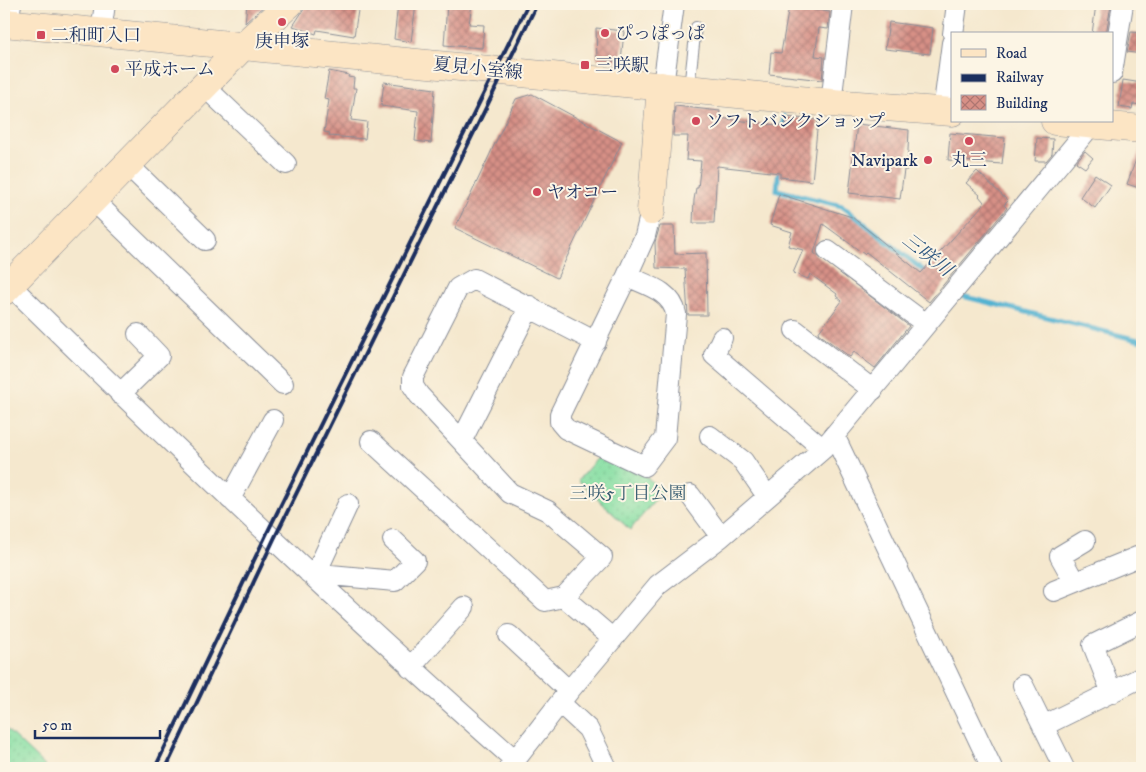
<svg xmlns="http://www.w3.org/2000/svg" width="1146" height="772" font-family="'IM FELL DW Pica','Noto Serif JP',serif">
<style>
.grass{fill:url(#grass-dots);stroke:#528781}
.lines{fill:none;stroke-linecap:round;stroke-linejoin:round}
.stream{stroke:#52b2d1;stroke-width:5}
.building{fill:url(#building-cross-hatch)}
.lane-casing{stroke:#888c96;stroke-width:12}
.street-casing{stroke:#888c96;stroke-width:22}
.secondary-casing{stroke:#888c96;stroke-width:29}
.lane{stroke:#fff;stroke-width:10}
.street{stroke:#fff;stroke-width:20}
.secondary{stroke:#fce5c4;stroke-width:28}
.rail{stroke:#1b2f5e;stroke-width:4}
.poi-dot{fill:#d1495b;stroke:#fcf5e5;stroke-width:2}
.labels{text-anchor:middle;stroke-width:4;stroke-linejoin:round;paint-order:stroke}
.poi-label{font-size:18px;fill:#1b2f5e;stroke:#fcf5e5;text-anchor:start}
.street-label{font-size:18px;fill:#1b2f5e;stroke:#fcf5e5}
.park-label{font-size:18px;fill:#365b70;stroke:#fcf5e5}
.water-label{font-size:19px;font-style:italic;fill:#2c5680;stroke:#fcf5e5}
</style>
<defs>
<pattern id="grass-dots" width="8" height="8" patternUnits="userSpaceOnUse" patternTransform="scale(1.25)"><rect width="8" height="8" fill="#88dfa4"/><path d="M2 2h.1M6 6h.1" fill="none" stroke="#75c090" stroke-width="1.8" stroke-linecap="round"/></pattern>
<pattern id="building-cross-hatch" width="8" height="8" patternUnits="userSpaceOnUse" patternTransform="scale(1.25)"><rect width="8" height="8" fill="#d79086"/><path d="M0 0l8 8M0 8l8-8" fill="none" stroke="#ae7671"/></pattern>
</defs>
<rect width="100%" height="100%" fill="#fcf5e5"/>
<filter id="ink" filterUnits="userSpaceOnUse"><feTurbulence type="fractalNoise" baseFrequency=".02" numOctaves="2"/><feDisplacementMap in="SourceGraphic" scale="10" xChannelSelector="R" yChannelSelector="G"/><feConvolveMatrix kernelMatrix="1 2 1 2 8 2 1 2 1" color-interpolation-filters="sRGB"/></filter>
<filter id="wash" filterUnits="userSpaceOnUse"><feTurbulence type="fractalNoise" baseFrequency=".0096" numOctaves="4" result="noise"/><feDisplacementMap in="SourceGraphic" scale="20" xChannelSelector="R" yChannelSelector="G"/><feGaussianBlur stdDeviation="1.12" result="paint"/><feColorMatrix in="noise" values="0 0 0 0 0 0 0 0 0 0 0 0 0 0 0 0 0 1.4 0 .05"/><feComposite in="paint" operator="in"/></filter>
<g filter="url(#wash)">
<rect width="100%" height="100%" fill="#f5e8ce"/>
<path class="grass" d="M602 453 643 474 663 491 630 530 578 480Z
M4 727 47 768H4Z"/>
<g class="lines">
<path class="stream" d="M782 132 784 116
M779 168 777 190 842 206 928 274
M958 295 1142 341"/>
</g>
<g id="blocks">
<path class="building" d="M247 4H266L245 23Z
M304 4H359L354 36 317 30 316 34 293 26 304 9Z
M398 4H416L411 42 394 39Z
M447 4H472L469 24 484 25 482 48 444 45Z
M1096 4 1111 5 1106 34H1092Z
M789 6 830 12 828 29 819 28 815 56 824 57 822 80 769 74 771 52 781 53Z
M889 22 933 28 930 54 885 49Z
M596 28 624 31 621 62 597 59Z
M1131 32 1142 33V54L1127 52Z
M329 71 349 75 348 77 354 78 353 88H356L351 120 367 122 365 139 329 136 330 133 324 132 329 100 324 99Z
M1123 80 1142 83V105L1133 104 1132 109 1119 107Z
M384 82 435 89 431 143 415 141 418 111 381 106Z
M532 94 622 142 557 278 455 228 516 99Z
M675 106 720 111 719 118 785 126 786 117 818 120 812 181 780 177V173L717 166 714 223H693L694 200 696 188H698L701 161 686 160 688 136H673Z
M857 124 909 130 907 170H904L900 199 849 193Z
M950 133 1005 138 1002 164 948 160Z
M1037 138 1053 139 1052 154 1046 161H1035Z
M1141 146H1142V189L1127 184Z
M1085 151 1093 158 1085 168 1076 162Z
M977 171 1008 201 1004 205 1007 208 929 302 866 252 864 254 823 224 814 253 909 326 875 368 854 352 850 357 818 333 842 301 836 296 837 294 810 274 808 279 793 273 803 250 788 246 792 232 770 225 779 194 852 217 921 273 983 205 984 202 979 196 980 195 966 183Z
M1095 174 1111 185 1095 208 1080 197Z
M660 226H674L675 254 706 253 707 315H688L685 269 656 268 655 242Z"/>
</g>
</g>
<g filter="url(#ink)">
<use href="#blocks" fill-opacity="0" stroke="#888c96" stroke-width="1"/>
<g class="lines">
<defs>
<path id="lane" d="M689 88 696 27"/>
<path id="street" d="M8 23 11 4
M101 32 105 4
M953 34 957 4
M1112 73 1123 4
M204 86 286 164
M663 86 674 4
M831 103 843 4
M943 112 952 43
M127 164 205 240
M93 200 283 384
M828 251 926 324
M627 276C646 285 672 291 676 314L665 438 644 466 566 429 560 422V414L627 276 645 236 651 211
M10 285C174 447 342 607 515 760
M795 330 873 390
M722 338 714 355 823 449
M120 394 159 356 138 334
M834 435 992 768
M710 436 743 461 767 496
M462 440 530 306
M371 441 545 601 564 597 602 557 548 511 510 493 419 395 413 386V377L458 288 474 279 596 342
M690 495 721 537
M230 499 273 420
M309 573 395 581 415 561 393 540
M316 573 348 504
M1074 581 1060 556 1085 541
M1054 591 1142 555
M564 597 613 639
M509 635 569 691
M410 668 464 607
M1023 685 1064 768
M1112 693 1093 645 1142 621
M560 703 588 729 607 768
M1043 726 1142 677
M509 768 569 691 658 585 721 537 823 449 1092 124"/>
<path id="secondary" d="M4 23 831 103 952 112
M1055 121 1142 129
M651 211 661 86
M4 291 244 45 289 4"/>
</defs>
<use href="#lane" class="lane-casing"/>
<use href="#street" class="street-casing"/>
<use href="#secondary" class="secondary-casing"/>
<use href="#lane" class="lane"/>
<use href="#street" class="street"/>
<use href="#secondary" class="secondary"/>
<path class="rail" d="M155 768 267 533 528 4
M166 768 274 539 537 4"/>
</g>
</g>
<g class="poi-dot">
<circle cx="282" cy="22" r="5"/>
<circle cx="605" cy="33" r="5"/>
<rect x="36" y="30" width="10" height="10" rx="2.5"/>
<rect x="580" y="60" width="10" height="10" rx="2.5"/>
<circle cx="115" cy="69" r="5"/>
<circle cx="696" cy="121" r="5"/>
<circle cx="969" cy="141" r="5"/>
<circle cx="928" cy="160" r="5"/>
<circle cx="537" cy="192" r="5"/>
</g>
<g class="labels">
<g class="poi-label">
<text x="615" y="39">ぴっぽっぱ</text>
<text x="51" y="41">二和町入口</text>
<text x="282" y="47" text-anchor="middle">庚申塚</text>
<text x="595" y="71">三咲駅</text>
<text x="125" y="75">平成ホーム</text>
<text x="706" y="127">ソフトバンクショップ</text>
<text x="918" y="166" text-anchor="end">Navipark</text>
<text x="969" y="166" text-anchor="middle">丸三</text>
<text x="547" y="198">ヤオコー</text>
</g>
<g class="street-label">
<text transform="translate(478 68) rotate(6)" y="6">夏見小室線</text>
</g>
<g class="park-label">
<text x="628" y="499">三咲5丁目公園</text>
</g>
<g class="water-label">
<text transform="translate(928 254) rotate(38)" y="7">三咲川</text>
</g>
</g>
<rect width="1146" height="772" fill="none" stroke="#fcf5e5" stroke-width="20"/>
<rect x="951" y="32" width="162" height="90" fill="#fcf5e5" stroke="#a2a6af"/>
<rect x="961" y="49" width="25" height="8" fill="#fce5c4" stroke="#a2a6af"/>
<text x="996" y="58" font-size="15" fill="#1b2f5e">Road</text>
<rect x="961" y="74" width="25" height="8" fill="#1b2f5e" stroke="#a2a6af"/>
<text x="996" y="82" font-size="15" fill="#1b2f5e">Railway</text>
<rect x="961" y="95" width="25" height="15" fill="url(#building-cross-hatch)" stroke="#a2a6af"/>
<text x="996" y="108" font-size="15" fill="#1b2f5e">Building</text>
<path d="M35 730v8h125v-8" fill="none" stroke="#1b2f5e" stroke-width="2.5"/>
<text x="42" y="730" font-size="15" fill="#1b2f5e" stroke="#fcf5e5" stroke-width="4" paint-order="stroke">50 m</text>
</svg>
